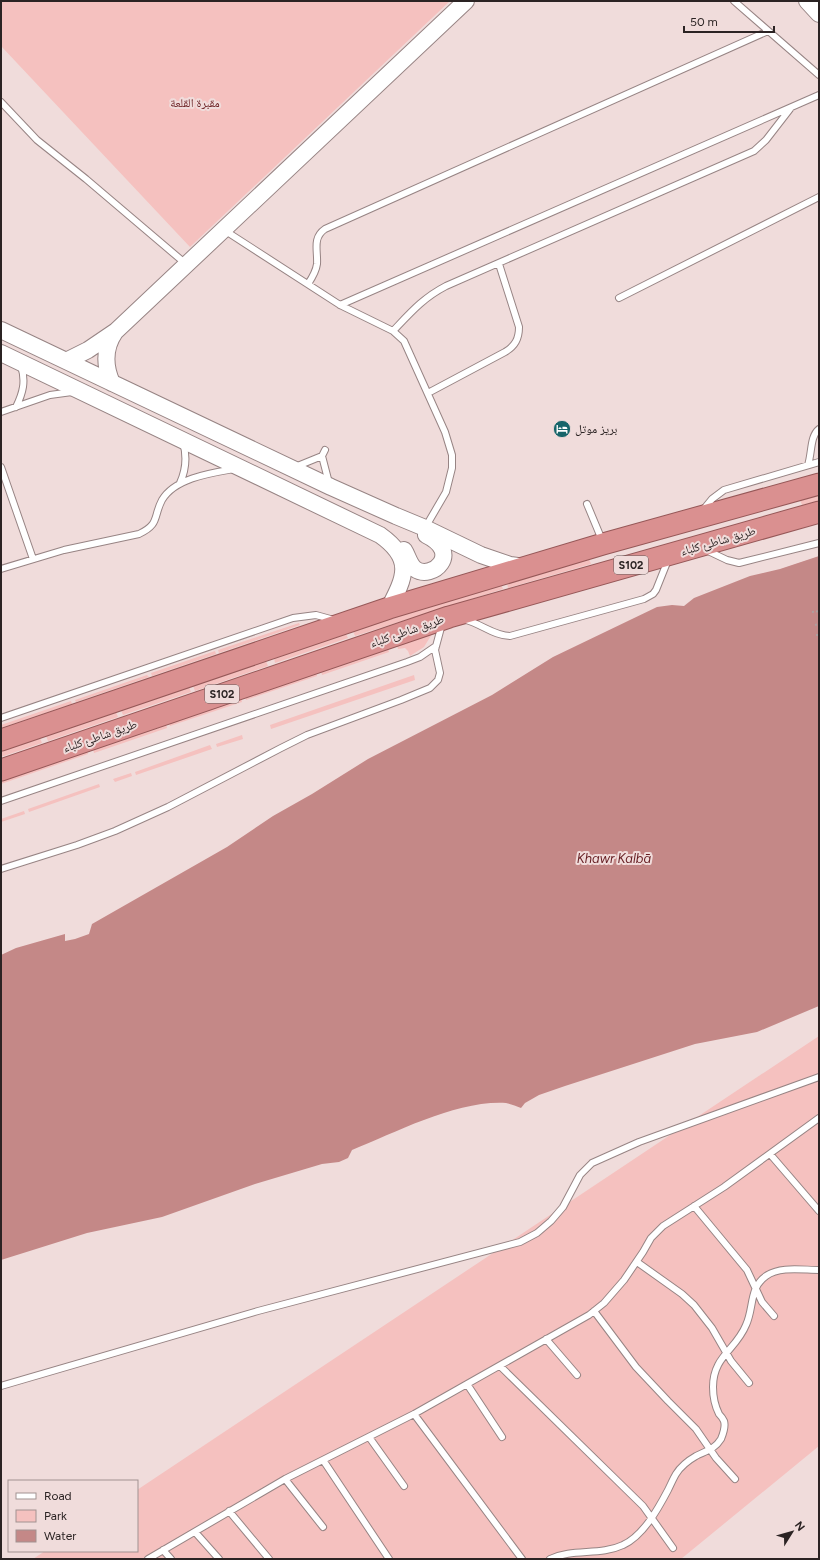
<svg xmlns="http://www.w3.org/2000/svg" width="820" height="1560" font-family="Figtree,'Noto Naskh Arabic',sans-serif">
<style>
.green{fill:#f5c1bf}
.water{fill:#c48887}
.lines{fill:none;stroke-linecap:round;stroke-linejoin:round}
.service-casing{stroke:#978484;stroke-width:8}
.tertiary-casing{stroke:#978484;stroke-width:18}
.trunk-casing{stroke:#965858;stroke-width:23}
.path{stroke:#af9f9e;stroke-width:2;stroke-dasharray:2 2;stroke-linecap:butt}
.service{stroke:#fff;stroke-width:6}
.tertiary{stroke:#fff;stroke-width:16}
.trunk{stroke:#da9090;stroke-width:21}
.labels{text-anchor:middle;stroke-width:4;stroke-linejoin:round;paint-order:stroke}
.shield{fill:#f0dcdb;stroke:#665a5a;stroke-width:1}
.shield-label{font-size:11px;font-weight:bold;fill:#2b2323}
.park-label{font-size:12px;fill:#70272a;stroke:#f0dcdb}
.poi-label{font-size:12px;fill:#2b2323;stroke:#f0dcdb;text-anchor:start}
.street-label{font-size:12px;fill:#2b2323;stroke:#f0dcdb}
.water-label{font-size:13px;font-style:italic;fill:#641b20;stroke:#f0dcdb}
</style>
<rect width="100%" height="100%" fill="#f0dcdb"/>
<path class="green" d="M1 1H450L190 247 1 46Z
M819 494V501L802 505 800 500Z
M589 559 591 564 508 588 507 583Z
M501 584 503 589 355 636 353 631Z
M299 623 300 625 219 653 218 650Z
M346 634 348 638 275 663 274 658Z
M432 634 424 647 410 656 408 651 405 648 398 649 397 645Z
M388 648 389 652 322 675 321 671Z
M215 651 216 654 152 676 151 673Z
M266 661 268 666 195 691 193 686Z
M316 673 317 676 246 700 245 697Z
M147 675 149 677 76 702 75 700Z
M414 675 415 680 271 729 270 725Z
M189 687 191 692 123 715 121 710Z
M241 698 242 702 170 726 169 723Z
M71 701 72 704 1 728V725Z
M116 712 118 717 48 741 46 736Z
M166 724 167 728 94 753 93 749Z
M242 735 243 739 217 747 216 744Z
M40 738 42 743 1 757V751Z
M210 745 212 749 136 775 135 772Z
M87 751 88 754 1 784V781Z
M131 773 132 776 115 782 113 779Z
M99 784 100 787 29 812 28 809Z
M24 811 25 814 1 822V819Z
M819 1036V1446L681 1559H33L45 1551H137V1490Z"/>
<path class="water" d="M819 556V1006L757 1032 695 1044 565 1086 539 1095 525 1103 521 1108C516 1106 511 1104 506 1103 457 1100 397 1132 352 1150L348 1158 339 1162 322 1164 255 1184 162 1217 87 1233 1 1260V955L16 948 65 934V941L75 939 89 934 92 924 227 847 273 816 312 794 368 759 492 695 553 657 657 607 672 605 684 606 694 598 750 576 780 569Z"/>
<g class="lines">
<defs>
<path id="service" d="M734 1 819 75
M1 102 37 140 86 179 186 264
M224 230 340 305 393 331 404 341 445 432 452 455V468L446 492 425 528
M308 284C312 278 316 272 317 264 318 251 312 238 325 229L768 31
M619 298 819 197
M340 305 819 95
M393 331C411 312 423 298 446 286L754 151 766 140 790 109
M428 393 505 352C515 346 519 339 519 327L499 264
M16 407C23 393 26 381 21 366
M1 412 50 395 72 392
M322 456 329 483
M808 465C812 453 810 436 819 429
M1 467 33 559
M295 467 322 456 325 450
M180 483C186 470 187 456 183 442
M587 504 602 540
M703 510 712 499 724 490 819 462
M706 550 727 560 739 563 819 543
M1 569 64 550 139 534C160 524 153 517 162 500 175 478 211 473 234 469
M466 620C481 624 495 636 510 636L644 599 653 594 656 590 668 560
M1 718 293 618 316 615 334 620
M1 801 407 662 420 657 436 646
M1 869 77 845 115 831 168 807 281 748 307 735 401 700 430 688 438 680 440 673 435 650 442 624
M770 1154 819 1211
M694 1206 747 1270 762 1302 774 1316
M637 1262 682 1294 694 1305 712 1328 731 1361 749 1383
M594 1311 636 1367 668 1401 696 1429 716 1458 735 1479
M546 1339 577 1375
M500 1366 643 1506 673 1548
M467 1384 502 1437
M1 1386 258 1311 520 1242 537 1233 551 1221 563 1207 580 1175 592 1163 639 1142 819 1077
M414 1414 522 1559
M369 1437 404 1486
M323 1460 389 1559
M285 1479 323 1527
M229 1511 269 1559
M195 1532 219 1559
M163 1550 171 1559
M148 1559 285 1479 414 1414 589 1315 604 1303 624 1280 643 1252 651 1238 663 1226 724 1187 819 1118
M550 1559C573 1548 600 1556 623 1545 643 1536 658 1509 668 1490 671 1484 673 1479 676 1474 681 1466 689 1460 696 1456 706 1451 715 1449 721 1439 723 1434 726 1427 724 1421 723 1419 721 1416 719 1414 715 1406 713 1396 713 1387 713 1356 736 1350 746 1325 754 1308 749 1288 766 1276 780 1266 802 1270 819 1270"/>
<path id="tertiary" d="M807 1 819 14
M1 330 331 487 396 516 425 528 481 555 510 565 525 567
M1 353 380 535C414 559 405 577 389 608
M66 361 88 350 116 331 466 1
M112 383C104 365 104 348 115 332
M404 550C408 556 409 564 415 569 432 581 463 553 426 535"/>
<path id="trunk" d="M1 740 389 608 603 544 819 484
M1 770 449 617 819 512"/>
</defs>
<use href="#service" class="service-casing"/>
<use href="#tertiary" class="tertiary-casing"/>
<use href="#trunk" class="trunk-casing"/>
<path class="path" d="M812 612 819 611
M815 625 819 624
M816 635H819
M818 647H819"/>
<use href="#service" class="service"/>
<use href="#tertiary" class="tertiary"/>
<use href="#trunk" class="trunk"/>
</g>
<defs>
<symbol id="hotel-disc" viewBox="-11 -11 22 22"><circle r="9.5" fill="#17656a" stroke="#f0dcdb"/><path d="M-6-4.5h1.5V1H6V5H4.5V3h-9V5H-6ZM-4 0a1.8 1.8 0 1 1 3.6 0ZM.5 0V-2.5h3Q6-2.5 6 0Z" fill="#fff"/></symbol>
</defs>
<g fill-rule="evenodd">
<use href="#hotel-disc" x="552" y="419" width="20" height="20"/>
</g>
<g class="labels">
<g class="shield">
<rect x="614" y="556" width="34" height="18" rx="3"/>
<rect x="205" y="685" width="34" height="18" rx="3"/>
</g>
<g class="shield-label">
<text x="631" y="569">S102</text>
<text x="222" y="698">S102</text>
</g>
<g class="park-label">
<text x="195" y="107">مقبرة القلعة</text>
</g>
<g class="poi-label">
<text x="575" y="433">بريز موتل</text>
</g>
<g class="street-label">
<text transform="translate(718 541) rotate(-16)" y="4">طريق شاطئ كلباء</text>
<text transform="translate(407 631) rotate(-19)" y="4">طريق شاطئ كلباء</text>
<text transform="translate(100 736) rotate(-19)" y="4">طريق شاطئ كلباء</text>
</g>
<g class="water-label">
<text x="614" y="863">Khawr Kalbā</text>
</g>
</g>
<rect width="820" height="1560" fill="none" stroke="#2b2323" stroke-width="4"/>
<rect x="8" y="1480" width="130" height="72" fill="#f0dcdb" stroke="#a19291"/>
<rect x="16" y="1493" width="20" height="6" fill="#ffffff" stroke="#a19291"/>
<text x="44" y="1500" font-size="12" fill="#2b2323">Road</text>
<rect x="16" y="1510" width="20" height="12" fill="#f5c1bf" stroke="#a19291"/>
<text x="44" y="1520" font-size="12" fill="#2b2323">Park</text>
<rect x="16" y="1530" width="20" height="12" fill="#c48887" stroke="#a19291"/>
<text x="44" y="1540" font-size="12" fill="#2b2323">Water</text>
<g transform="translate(792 1532) rotate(53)" stroke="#f0dcdb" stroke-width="3" paint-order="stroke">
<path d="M0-3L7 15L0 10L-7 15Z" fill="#2b2323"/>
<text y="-6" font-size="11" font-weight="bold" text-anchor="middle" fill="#2b2323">N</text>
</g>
<path d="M684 26v6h90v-6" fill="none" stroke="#2b2323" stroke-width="2"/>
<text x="690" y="26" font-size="12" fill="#2b2323" stroke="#f0dcdb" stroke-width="3" paint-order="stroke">50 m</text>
</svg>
